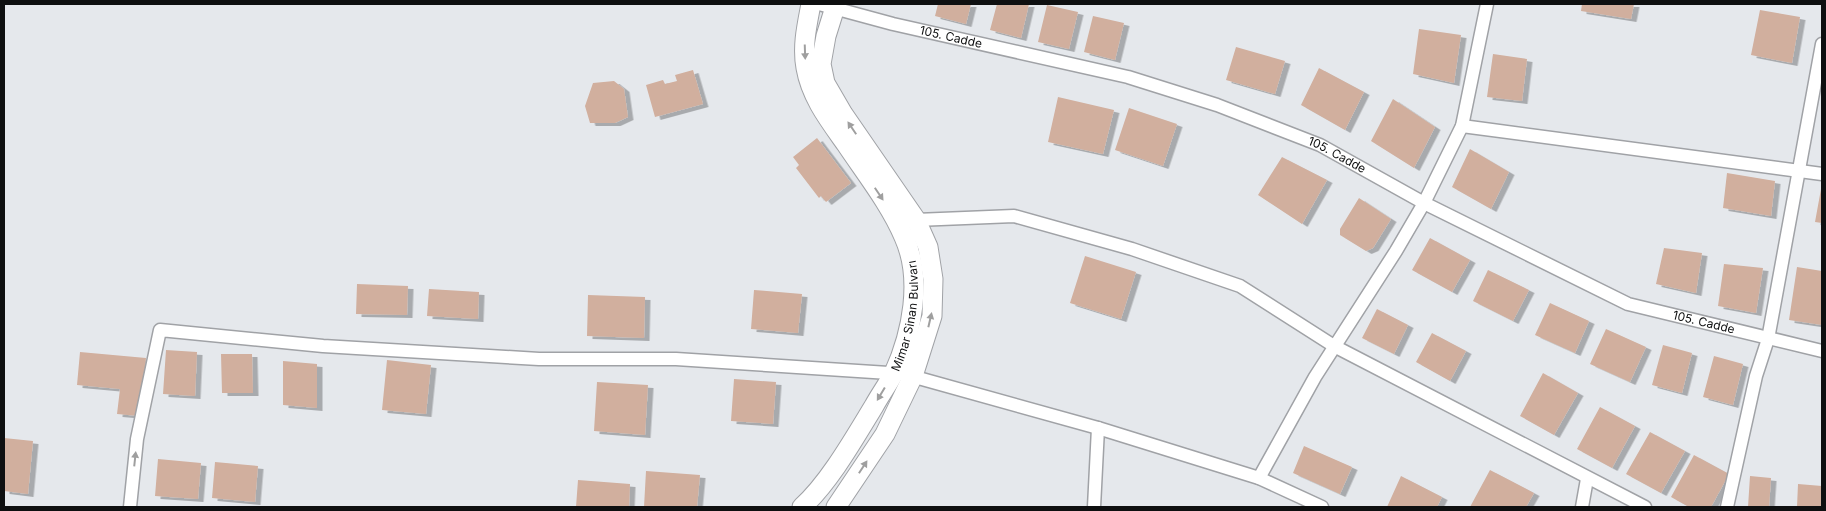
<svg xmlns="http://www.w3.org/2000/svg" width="1826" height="511" font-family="Inter,sans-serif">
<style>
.building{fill:#d1af9e;filter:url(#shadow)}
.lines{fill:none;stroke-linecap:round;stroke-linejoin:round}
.minor-casing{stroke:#a0a2a6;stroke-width:15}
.secondary-casing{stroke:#a0a2a6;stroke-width:21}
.minor{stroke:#fff;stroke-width:12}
.secondary{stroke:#fff;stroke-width:19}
.oneway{fill:#9f9f9f}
.labels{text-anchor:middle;stroke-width:4;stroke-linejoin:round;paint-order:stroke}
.street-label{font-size:12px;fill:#0e0f10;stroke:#f3f5f9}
</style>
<defs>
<filter id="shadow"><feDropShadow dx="5.5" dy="3" stdDeviation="0" flood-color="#0004"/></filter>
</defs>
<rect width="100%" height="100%" fill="#e5e8ec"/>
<path class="building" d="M938 4H971L966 24 935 16Z
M997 4H1029L1021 38 990 30Z
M1582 4H1634L1631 19 1581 11Z
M1047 5 1078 12 1069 49 1038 42Z
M1760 10 1800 17 1792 63 1751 55Z
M1093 16 1124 23 1115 60 1084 52Z
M1419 29 1461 35 1454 83 1413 74Z
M1236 47 1285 61 1275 94 1226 80Z
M1493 54 1527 59 1522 101 1487 97Z
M1319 68 1364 92 1345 130 1301 105Z
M693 70 703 104 655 117 646 85 663 80 665 84 677 81 675 75Z
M614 81 624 89 628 117 615 123H590L585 106 593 83Z
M1058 97 1114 110 1103 154 1048 142Z
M1393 99 1435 127 1414 168 1371 141Z
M1129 108 1177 124 1163 166 1115 150Z
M817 138 851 183 826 202 821 196 819 198 796 168 799 165 793 157Z
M1470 149 1509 172 1491 209 1452 187Z
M1282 157 1327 180 1302 224 1258 195Z
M1727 173 1775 181 1771 216 1723 208Z
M1821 189H1822V223L1815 222Z
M1359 198 1391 219 1373 248 1366 251 1340 235V229Z
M1430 238 1470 260 1452 292 1412 270Z
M1664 248 1702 253 1696 293 1656 284Z
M1085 256 1136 272 1121 319 1070 303Z
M1724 264 1763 268 1756 313 1718 306Z
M1797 267 1822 271V325L1789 320Z
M1488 270 1529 290 1513 321 1473 301Z
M357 284 408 286 407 315 356 314Z
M429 289 479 292 478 319 427 316Z
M754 290 802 294 798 333 751 329Z
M588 295 645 297 644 338 587 336Z
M1550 303 1589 321 1575 353 1535 335Z
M1377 309 1408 325 1394 354 1362 338Z
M1606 329 1646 347 1630 382 1590 364Z
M1432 333 1466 351 1450 381 1416 362Z
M1663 345 1692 353 1682 393 1652 385Z
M166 350 197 352 195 396 163 394Z
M80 352 146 358 140 416 117 414 120 389 77 385Z
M221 354H252L253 393H222Z
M1714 356 1743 364 1733 405 1703 397Z
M387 360 431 365 426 414 382 410Z
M283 361 317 364V408L283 405Z
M1543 373 1578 393 1554 435 1520 416Z
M734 379 776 382 773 424 731 421Z
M597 382 648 385 645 435 594 431Z
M1600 407 1635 426 1612 468 1577 449Z
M1650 432 1685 451 1661 493 1626 474Z
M4 438 33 441 28 494 4 491Z
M1304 446 1352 467 1340 494 1293 473Z
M1694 455 1729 474 1711 507H1689L1671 497Z
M158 459 201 463 198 499 155 496Z
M215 462 258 466 255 502 212 498Z
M1490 470 1534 493 1526 507H1470Z
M646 471 700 475 697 507H644Z
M1401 476 1442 497 1437 507H1387Z
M1750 476 1771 478 1769 507H1748Z
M578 480 630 484 629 507H576Z
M1798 484 1822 486V507H1797Z"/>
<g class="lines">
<defs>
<g id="minor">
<path id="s1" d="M819 4 893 24 1128 77 1217 105 1320 145 1424 203 1628 304 1822 351"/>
<path d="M1462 126 1822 174"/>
<path d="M916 220 1014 216 1132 249 1240 286 1334 346 1645 507"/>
<path d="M1259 478 1315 377 1396 251 1424 203 1462 126 1487 4"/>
<path d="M130 507 137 439 160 330 323 346 539 359H676L904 374 1098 428 1259 478 1322 507"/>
<path d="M1094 507 1098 428"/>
<path d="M1582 507 1587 479"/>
<path d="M1727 507 1756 376 1768 339 1822 44"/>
</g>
<g id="secondary">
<path d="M836 4 826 36 821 64 825 83 843 114 916 220 928 247 933 279 932 316 913 376 885 434 836 507"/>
<path id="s2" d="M802 507C829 483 855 437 874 406 880 395 888 384 894 373 912 333 923 279 904 237 890 204 866 174 846 144 829 120 811 97 806 68 802 46 807 25 811 4"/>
</g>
</defs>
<use href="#minor" class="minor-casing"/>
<use href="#secondary" class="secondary-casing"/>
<use href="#minor" class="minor"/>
<use href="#secondary" class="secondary"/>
</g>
<defs><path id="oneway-solid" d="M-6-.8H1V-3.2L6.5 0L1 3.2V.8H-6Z" transform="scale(1.25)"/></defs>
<g class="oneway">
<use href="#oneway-solid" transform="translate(805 52) rotate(88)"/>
<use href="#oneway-solid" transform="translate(852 128) rotate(-124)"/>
<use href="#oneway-solid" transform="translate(879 194) rotate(56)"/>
<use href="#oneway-solid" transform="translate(930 320) rotate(-77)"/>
<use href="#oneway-solid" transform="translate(881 394) rotate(121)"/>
<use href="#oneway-solid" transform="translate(135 459) rotate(-84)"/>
<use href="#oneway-solid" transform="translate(863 467) rotate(-57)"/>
</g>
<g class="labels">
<g class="street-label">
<text dy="4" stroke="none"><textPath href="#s1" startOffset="136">105. Cadde</textPath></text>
<text dy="4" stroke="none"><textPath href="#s1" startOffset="541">105. Cadde</textPath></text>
<text dy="4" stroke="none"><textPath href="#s2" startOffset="222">Mimar Sinan Bulvarı</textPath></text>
<text dy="4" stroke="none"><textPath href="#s1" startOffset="946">105. Cadde</textPath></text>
</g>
</g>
<rect width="1826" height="511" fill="none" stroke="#0e0f10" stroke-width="10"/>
</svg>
